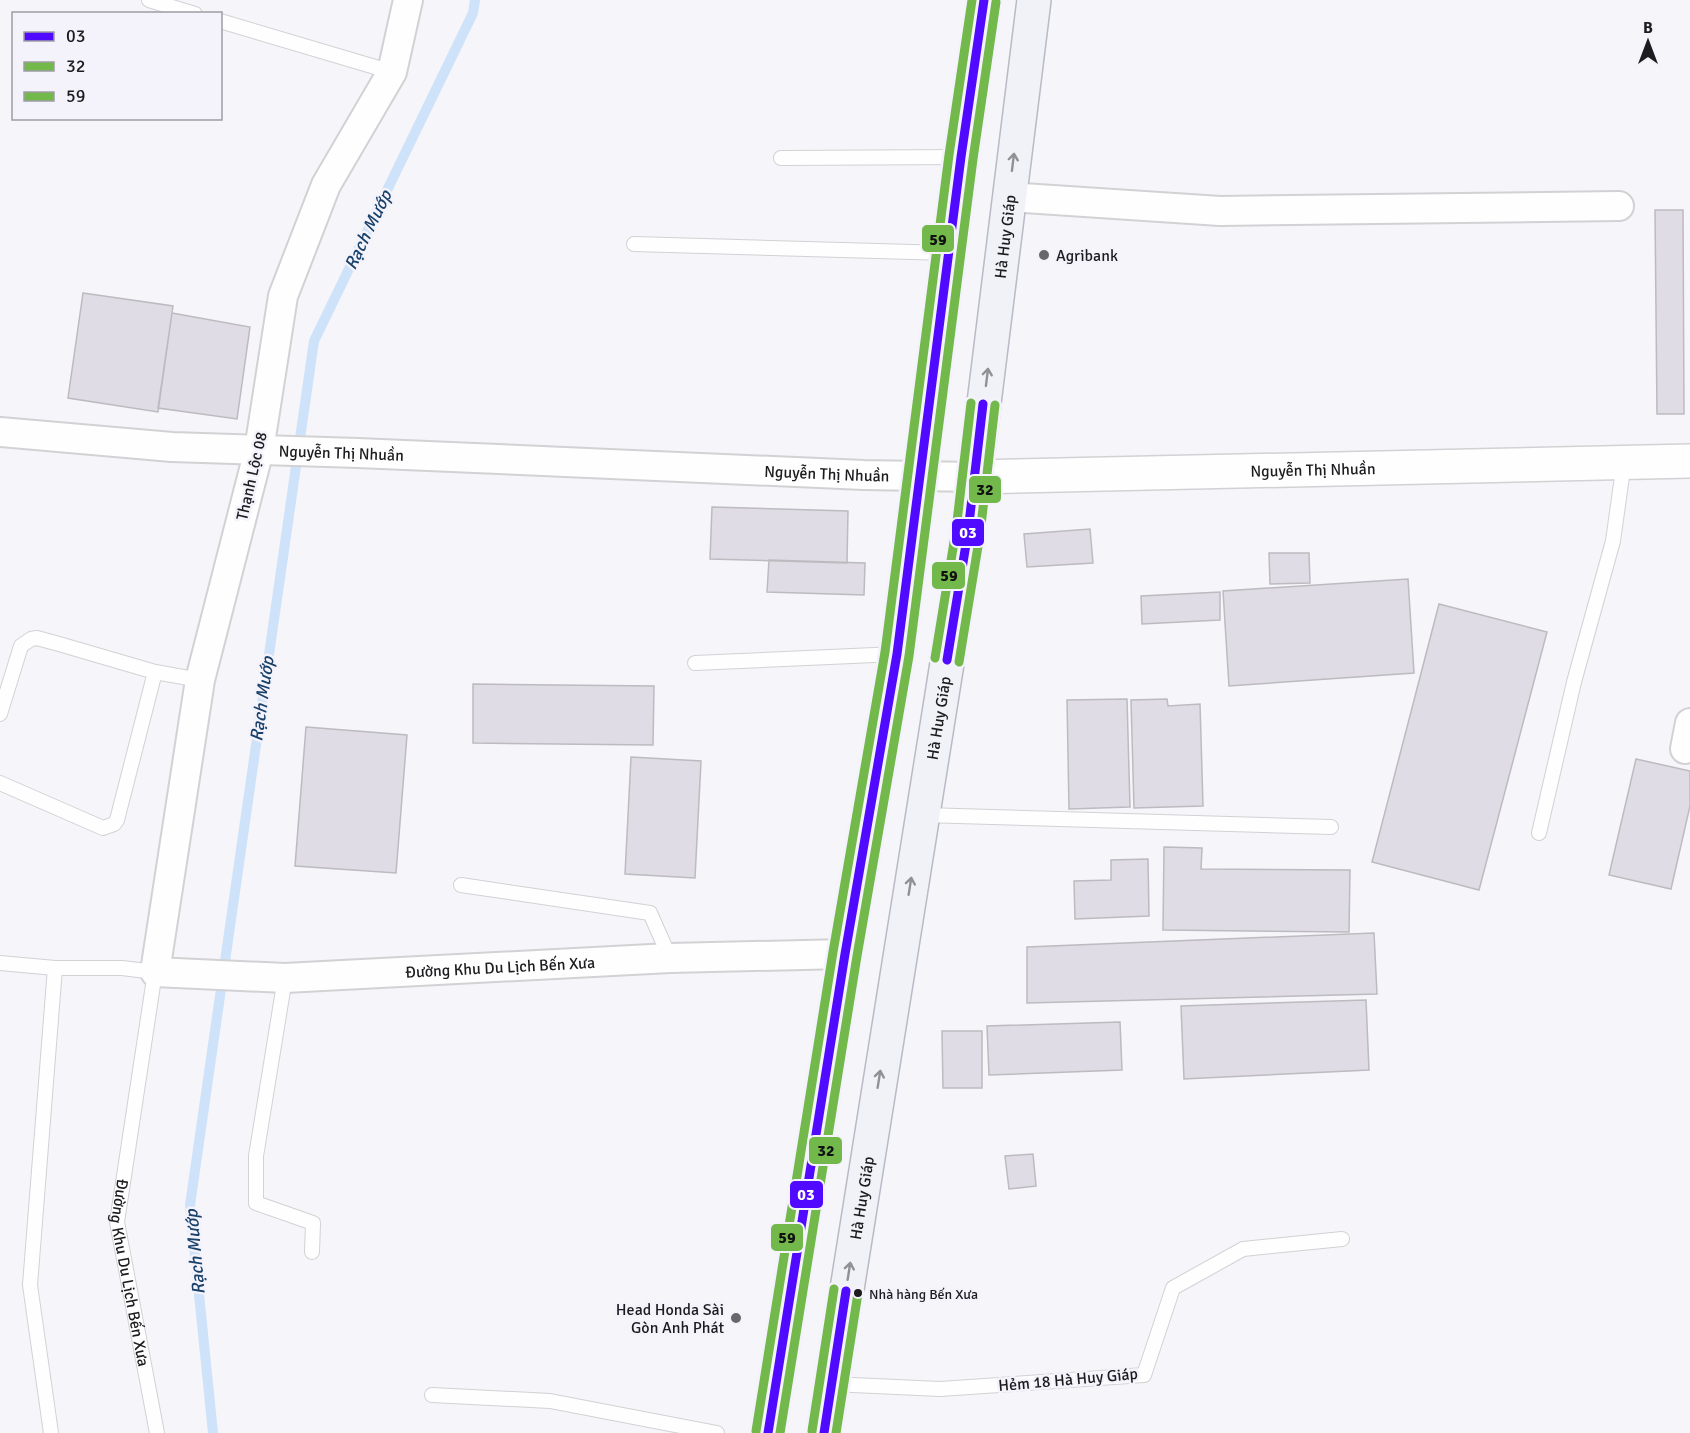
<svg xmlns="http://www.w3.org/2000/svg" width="1690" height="1433" font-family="Signika,sans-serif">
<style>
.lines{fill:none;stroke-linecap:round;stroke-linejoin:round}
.stream{stroke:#cee2f9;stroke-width:10}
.building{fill:#e0dce5;stroke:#bcbbbf;stroke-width:1.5}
.lane-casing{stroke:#d2d2d5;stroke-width:16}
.street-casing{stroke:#d2d2d5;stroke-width:32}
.secondary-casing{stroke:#d2d2d5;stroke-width:36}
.primary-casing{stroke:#b8bac5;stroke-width:36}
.lane{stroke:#fefefe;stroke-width:14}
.street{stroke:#fefefe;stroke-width:28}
.secondary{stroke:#fefefe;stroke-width:33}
.primary{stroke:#f1f2f7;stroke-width:33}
.bus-1-casing{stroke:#f4f3fc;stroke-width:14}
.bus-2-casing{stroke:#f4f3fc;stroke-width:14}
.bus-3-casing{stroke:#f4f3fc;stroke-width:14}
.bus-1{stroke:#4f0aff;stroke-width:9}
.bus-2{stroke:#72b84b;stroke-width:9}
.bus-3{stroke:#72b84b;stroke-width:9}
.oneway{stroke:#919195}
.poi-dot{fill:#68676b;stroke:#f4f3fc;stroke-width:2}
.bus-dot{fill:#1c1b1e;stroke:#f4f3fc;stroke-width:2}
.labels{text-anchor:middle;stroke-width:5;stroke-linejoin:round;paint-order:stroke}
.bus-label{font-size:14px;fill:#1c1b1e;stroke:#f4f3fc;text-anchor:start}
.street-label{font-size:16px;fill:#1c1b1e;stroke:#f4f3fc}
.poi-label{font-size:16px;fill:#1c1b1e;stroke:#f4f3fc;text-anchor:start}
.water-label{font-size:18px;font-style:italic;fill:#194169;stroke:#f4f3fc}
.line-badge{stroke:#f4f3fc;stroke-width:2}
.badge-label{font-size:16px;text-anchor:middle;font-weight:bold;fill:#fff}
.pale-badge-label{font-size:16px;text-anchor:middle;font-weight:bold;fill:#111}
</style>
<rect width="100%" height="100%" fill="#f5f5fa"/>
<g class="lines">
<path class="stream" d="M213 1433 190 1205 314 341 473 13 475 0"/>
</g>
<path class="building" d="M1655 210H1683L1684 414H1657Z
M83 293 173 306 158 412 68 398Z
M172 313 250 327 237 419 158 408Z
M712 507 848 511 847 563 710 559Z
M1090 529 1093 563 1027 567 1024 534Z
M1269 553H1309L1310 583 1270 584Z
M769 560 865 563 864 595 767 592Z
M1408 579 1414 673 1229 686 1223 591Z
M1220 592V620L1142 624 1141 596Z
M1439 604 1547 632 1479 890 1372 862Z
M473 684 654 686 653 745 473 743Z
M1127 699 1130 807 1069 809 1067 700Z
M1167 699 1168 706 1200 704 1203 806 1134 808 1131 700Z
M306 727 407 735 396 873 295 866Z
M631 757 701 761 695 878 625 874Z
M1636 759 1690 771V806L1671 889 1609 875Z
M1164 847 1202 848 1201 869 1350 870 1349 932 1163 930Z
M1148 859 1149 916 1075 919 1074 881 1111 880V860Z
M1374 933 1377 994 1027 1003V947Z
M1366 1000 1369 1070 1184 1079 1181 1006Z
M1120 1022 1122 1070 989 1075 987 1026Z
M942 1031H982V1088H943Z
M1033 1154 1036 1186 1009 1189 1005 1156Z"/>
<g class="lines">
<defs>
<g id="lane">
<path d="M149 0 195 14"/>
<path d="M220 21 392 72"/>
<path d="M781 158 961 157"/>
<path d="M634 244 948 253"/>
<path d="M695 663 897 654"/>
<path d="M0 714 21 646 31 639 37 638 59 644 155 672 200 680"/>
<path d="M0 783 103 828 114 824 117 820 155 672"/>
<path d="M923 815 1331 827"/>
<path d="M1539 833 1574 682 1613 541 1624 462"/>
<path d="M461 885 650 913 670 958"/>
<path id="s1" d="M0 963 55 968H122L155 972 117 1222 157 1433"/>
<path d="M285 978 256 1156V1203L313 1223 312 1252"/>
<path d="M831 1384 940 1389 1144 1375 1173 1288 1243 1249 1342 1239"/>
<path d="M432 1395 550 1401 717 1433"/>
<path d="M51 1433 30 1285 55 968"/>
</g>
<g id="street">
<path id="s2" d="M408 0 392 72 326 185 283 296 259 450 200 680 155 972 285 978 670 958 845 954"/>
<path d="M1009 197 1220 211 1619 206"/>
<path id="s3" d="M0 432 172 447 358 453 864 475 974 477"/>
<path d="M1685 749 1690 723"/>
</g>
<g id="secondary">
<path id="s4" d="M974 477 1690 461"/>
</g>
<g id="primary">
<path d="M768 1433 845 954 897 654 961 157 984 0"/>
<path id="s5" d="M824 1433 968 532 1034 0"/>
</g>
</defs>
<use href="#lane" class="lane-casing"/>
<use href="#street" class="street-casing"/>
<use href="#secondary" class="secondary-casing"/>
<use href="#primary" class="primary-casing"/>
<use href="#lane" class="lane"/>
<use href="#street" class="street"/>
<use href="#secondary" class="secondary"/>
<use href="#primary" class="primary"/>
<defs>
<path id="bus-1" d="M947 660 968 532 983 404
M768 1433 845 954 897 654 961 157 984 0
M824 1433 846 1291"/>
<path id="bus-2" d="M959 662 980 534 995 405
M780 1433 857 956 909 656 973 159 996 2
M836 1433 858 1293"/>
<path id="bus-3" d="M935 658 956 530 971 403
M756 1431 833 952 885 652 949 155 972 0
M812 1431 834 1289"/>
</defs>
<use href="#bus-1" class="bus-1-casing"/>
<use href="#bus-2" class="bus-2-casing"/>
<use href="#bus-3" class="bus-3-casing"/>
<use href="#bus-1" class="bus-1"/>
<use href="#bus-2" class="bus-2"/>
<use href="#bus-3" class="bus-3"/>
</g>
<defs><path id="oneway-shaft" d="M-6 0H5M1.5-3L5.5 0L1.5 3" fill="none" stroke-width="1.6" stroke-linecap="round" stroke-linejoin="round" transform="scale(1.5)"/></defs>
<g class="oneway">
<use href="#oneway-shaft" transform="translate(1013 162) rotate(-83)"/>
<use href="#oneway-shaft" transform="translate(987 377) rotate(-83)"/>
<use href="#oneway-shaft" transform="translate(910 886) rotate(-81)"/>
<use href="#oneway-shaft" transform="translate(879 1079) rotate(-81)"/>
<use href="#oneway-shaft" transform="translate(849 1271) rotate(-81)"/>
</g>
<g class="poi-dot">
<circle cx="1044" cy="255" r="6"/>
<circle cx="736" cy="1318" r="6"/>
</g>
<circle class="bus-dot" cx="858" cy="1293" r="5"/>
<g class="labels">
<g class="bus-label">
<text x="869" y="1299">Nhà hàng Bến Xưa</text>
</g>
<g class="street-label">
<text dy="6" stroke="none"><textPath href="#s5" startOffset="1210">Hà Huy Giáp</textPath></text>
<text dy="6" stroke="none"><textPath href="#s3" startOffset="342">Nguyễn Thị Nhuần</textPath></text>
<text dy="6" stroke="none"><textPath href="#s4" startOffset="339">Nguyễn Thị Nhuần</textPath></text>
<text dy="6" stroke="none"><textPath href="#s3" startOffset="828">Nguyễn Thị Nhuần</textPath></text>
<text transform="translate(251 476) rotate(-77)" y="6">Thạnh Lộc 08</text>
<text dy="6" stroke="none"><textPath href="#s5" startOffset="724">Hà Huy Giáp</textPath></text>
<text dy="6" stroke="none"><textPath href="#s2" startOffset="1358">Đường Khu Du Lịch Bến Xưa</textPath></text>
<text dy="6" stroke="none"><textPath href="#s5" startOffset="238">Hà Huy Giáp</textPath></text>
<text dy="6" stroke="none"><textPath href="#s1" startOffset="460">Đường Khu Du Lịch Bến Xưa</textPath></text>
<text transform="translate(1068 1379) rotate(-5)" y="6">Hẻm 18 Hà Huy Giáp</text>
</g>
<g class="poi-label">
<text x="1056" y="261">Agribank</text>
<text x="724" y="1315" text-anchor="end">Head Honda Sài<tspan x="724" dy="18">Gòn Anh Phát</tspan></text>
</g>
<g class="water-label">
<text transform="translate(368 230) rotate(-64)" y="6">Rạch Mướp</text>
<text transform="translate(262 699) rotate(-82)" y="6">Rạch Mướp</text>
<text transform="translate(195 1252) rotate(-95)" y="6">Rạch Mướp</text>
</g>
</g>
<g class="line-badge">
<rect x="921" y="224" width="34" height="29" rx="6" fill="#72b84b"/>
<rect x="968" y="475" width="34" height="29" rx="6" fill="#72b84b"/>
<rect x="951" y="518" width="34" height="29" rx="6" fill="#4f0aff"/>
<rect x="931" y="561" width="35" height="29" rx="6" fill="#72b84b"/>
<rect x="808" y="1136" width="35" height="29" rx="6" fill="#72b84b"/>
<rect x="789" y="1180" width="35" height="29" rx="6" fill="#4f0aff"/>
<rect x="770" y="1223" width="34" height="29" rx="6" fill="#72b84b"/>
</g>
<g class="badge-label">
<text x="968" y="538">03</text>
<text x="806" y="1200">03</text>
</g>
<g class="pale-badge-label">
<text x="938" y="245">59</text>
<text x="985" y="495">32</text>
<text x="949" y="581">59</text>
<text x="826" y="1156">32</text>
<text x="787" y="1243">59</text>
</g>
<rect x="12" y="12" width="210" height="108" fill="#f4f3fc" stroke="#9e9da3" stroke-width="1.5"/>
<rect x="24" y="32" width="30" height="9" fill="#4f0aff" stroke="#9e9da3" stroke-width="1.5"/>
<text x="66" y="42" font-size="18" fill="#1c1b1e">03</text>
<rect x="24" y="62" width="30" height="9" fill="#72b84b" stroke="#9e9da3" stroke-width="1.5"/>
<text x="66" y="72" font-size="18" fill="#1c1b1e">32</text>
<rect x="24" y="92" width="30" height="9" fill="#72b84b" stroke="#9e9da3" stroke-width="1.5"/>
<text x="66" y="102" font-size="18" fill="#1c1b1e">59</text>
<g transform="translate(1648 42)" stroke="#f4f3fc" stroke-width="4.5" paint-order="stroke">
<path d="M0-4.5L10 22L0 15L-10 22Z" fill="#1c1b1e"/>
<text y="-9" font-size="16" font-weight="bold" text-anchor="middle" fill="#1c1b1e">B</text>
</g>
</svg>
